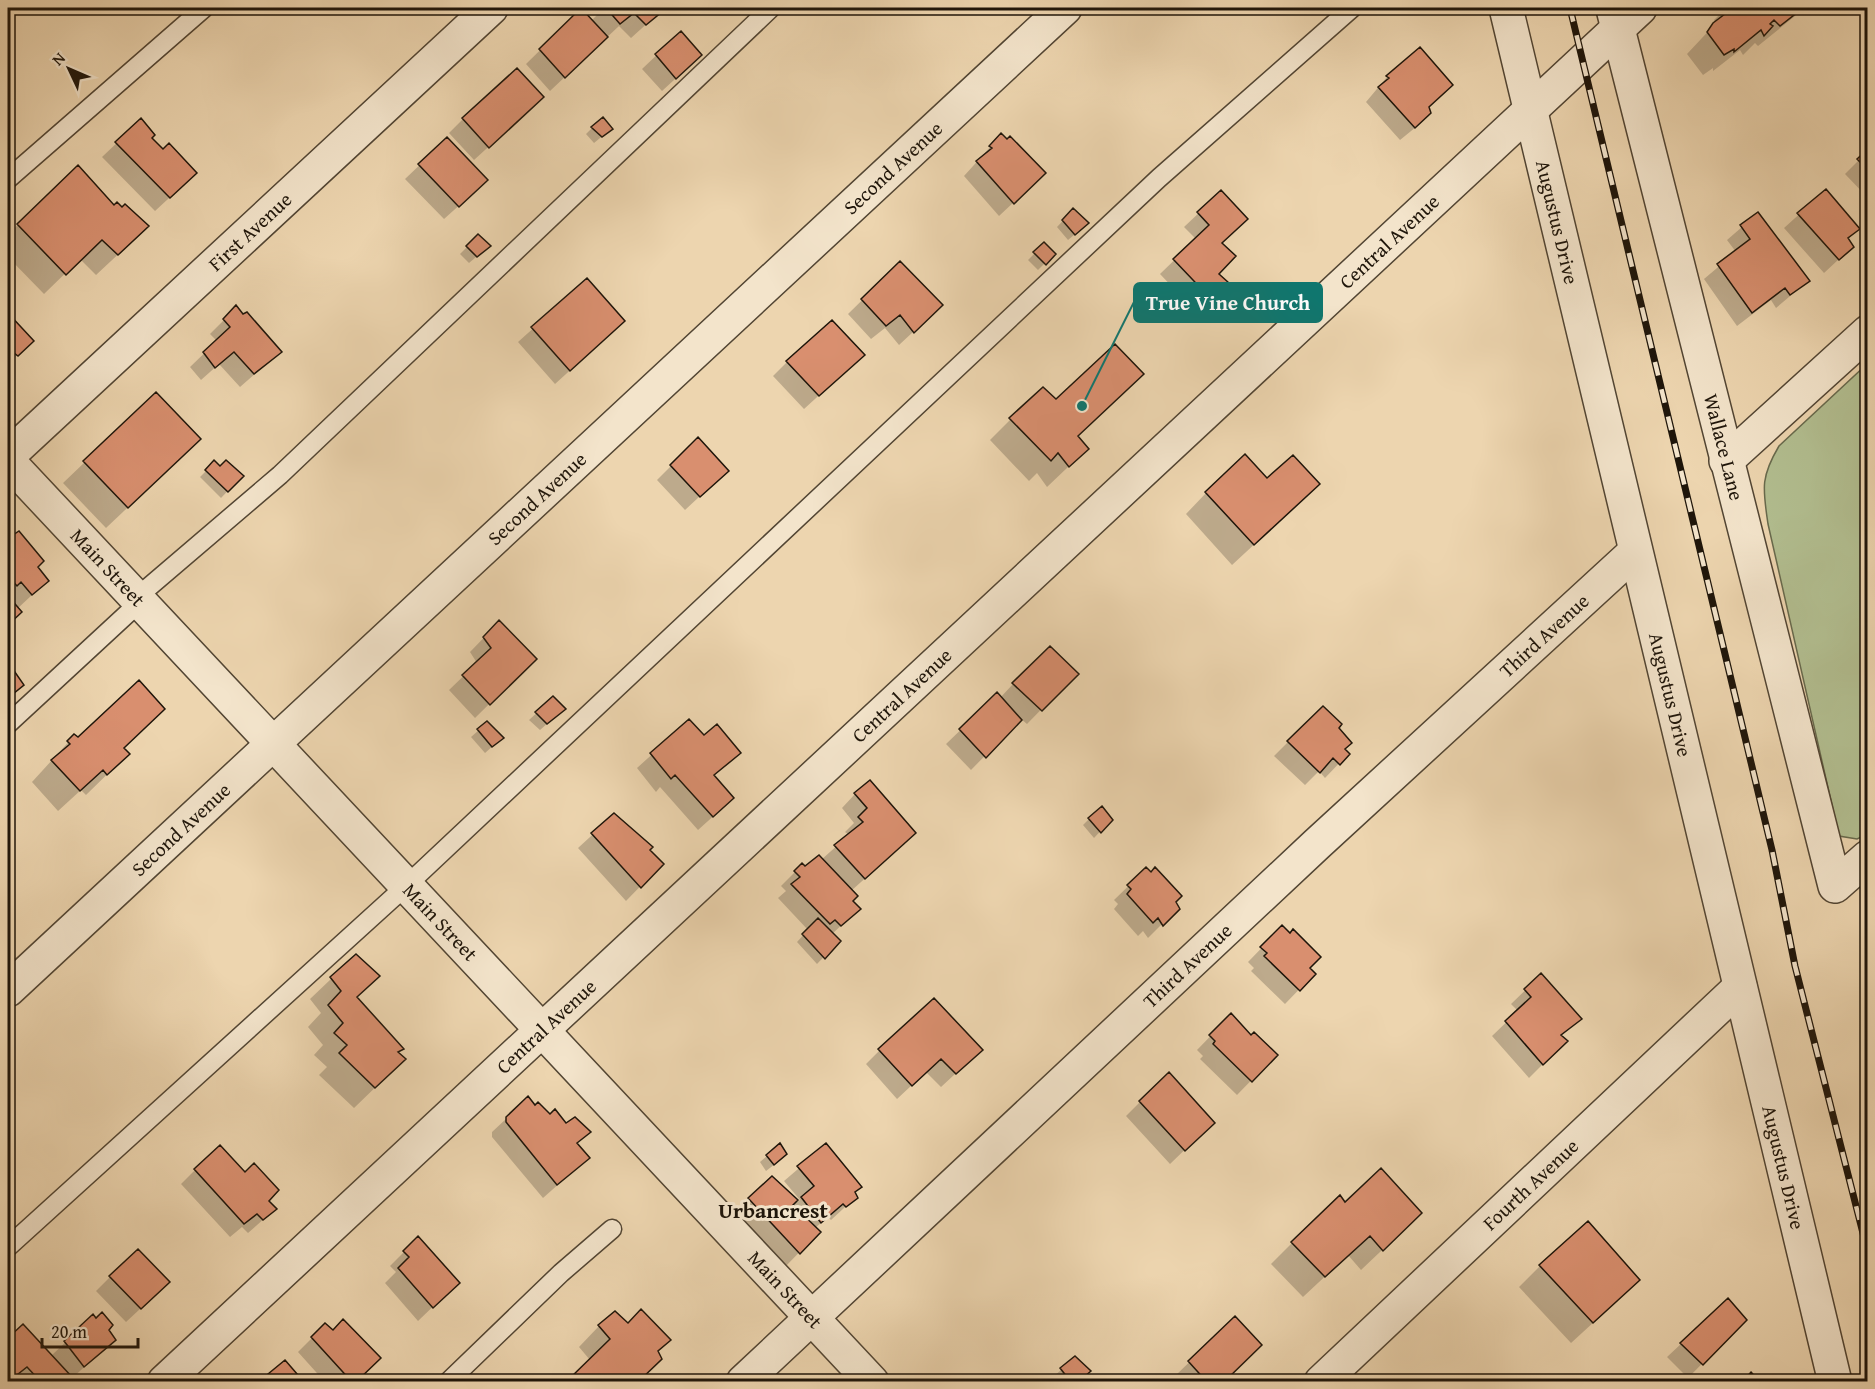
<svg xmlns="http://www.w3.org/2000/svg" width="1875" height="1389" font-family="'Gentium Book Plus',serif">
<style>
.green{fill:#b2be90;stroke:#686a4d;stroke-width:1.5}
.shadow{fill:#0003}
.building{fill:#d98f6f;stroke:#1e150a;stroke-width:1.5}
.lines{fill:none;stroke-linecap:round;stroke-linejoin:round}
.lane-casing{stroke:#524533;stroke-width:21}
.street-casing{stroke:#524533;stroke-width:36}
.lane{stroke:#f3e4cb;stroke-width:18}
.street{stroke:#f3e4cb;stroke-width:33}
.rail-casing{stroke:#1e150a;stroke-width:7}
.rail{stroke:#f3e4cb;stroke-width:4.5;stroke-dasharray:14;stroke-linecap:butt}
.labels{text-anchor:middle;stroke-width:6;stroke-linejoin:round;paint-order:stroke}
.street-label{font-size:20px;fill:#1e150a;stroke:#f3e4cb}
.quarter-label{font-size:22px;font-weight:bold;fill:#1e150a;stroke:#f3e4cb}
.leader{fill:none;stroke:#0f766e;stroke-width:2}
.callout-dot{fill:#0f766e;stroke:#f3e4cb;stroke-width:2}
.callout{fill:#0f766e;stroke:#0f766e;stroke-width:2}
.callout-label{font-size:21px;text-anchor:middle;font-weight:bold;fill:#fff}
</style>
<rect width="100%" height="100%" fill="#edd5af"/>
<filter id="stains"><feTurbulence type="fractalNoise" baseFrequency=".00333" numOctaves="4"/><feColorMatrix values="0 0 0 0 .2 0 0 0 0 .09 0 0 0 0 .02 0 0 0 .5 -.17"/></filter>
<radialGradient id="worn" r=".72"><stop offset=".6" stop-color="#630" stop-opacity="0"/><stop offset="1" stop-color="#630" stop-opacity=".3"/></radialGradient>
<path class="green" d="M1867 364 1868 834 1857 839 1839 836 1768 524C1763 489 1760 478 1779 446Z"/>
<path class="shadow" d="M597 8H659L661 11 631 38 619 26 550 91 526 64 581 10 591 21 601 11Z
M951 8H965L958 15Z
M1722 8H1805L1758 46 1755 43 1743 55 1740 50 1713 71V68L1703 75 1687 54 1716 23 1714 20 1724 10Z
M680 33 686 69 662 91 642 69Z
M1387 77 1427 108 1416 127 1400 140 1366 102Z
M528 111 474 160 449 133 463 119Z
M141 120 149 138 163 151 181 187 155 211 102 157Z
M592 128 611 129 594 143 586 134Z
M1001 135 1030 187 999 216 964 176Z
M447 139 472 194 444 219 405 179Z
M1868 151V198L1845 174Z
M59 183 126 247 96 275 80 259 44 294 8 257V235Z
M1825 191 1858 229 1847 240 1852 247 1824 273 1784 228Z
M1221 192 1217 274 1227 283 1197 313 1160 274 1196 239 1184 227Z
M1073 210 1080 230 1068 240 1057 227Z
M1757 214 1808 281 1776 308 1771 300 1737 326 1704 279 1736 252 1727 240Z
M478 236 482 252 469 263 460 254Z
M1044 244 1054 254 1038 270 1028 260Z
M900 263 927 319 899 345 885 328 871 339 848 314Z
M587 280 609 335 555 384 518 342Z
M236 308 280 352 240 387 219 364 201 380 190 367 217 341 210 334Z
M8 315 32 341 8 364Z
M787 362 849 368 804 409 773 376Z
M156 394 178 460 106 528 63 483Z
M1011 419 1077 436 1087 449 1047 487 1037 473 1029 481 990 440Z
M698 439 713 484 685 510 657 480Z
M214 463 220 468 242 476 221 498 200 477Z
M1206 493 1297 505 1232 565 1186 514Z
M8 537 47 581 17 609 20 612 8 624V601L10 599 8 596Z
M499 622 535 659 475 718 449 690 477 663 470 652Z
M1076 674 1027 724 1021 719 971 770 946 744 997 695 1000 698 1013 684Z
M553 698 557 715 540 730 529 720Z
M689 721 704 737 739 753 713 777 718 812 698 830 660 787 656 792 637 768Z
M487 723 502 738 485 753 471 737Z
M1337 727 1343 749 1348 754 1325 778 1319 771 1305 785 1274 756 1288 742Z
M74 736 78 739 122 749 128 754 86 795 81 790 58 811 32 782Z
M855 794 900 847 851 891V901L859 909 832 934 839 941 817 964 797 942 808 930 778 898 786 891 781 886 802 865 805 868 821 860 849 835 845 832 854 823 842 808Z
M614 815 662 864 626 901 578 848Z
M1089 819 1111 820 1094 838 1083 825Z
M1146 869 1178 908 1148 938 1143 931 1138 936 1114 909 1118 904 1114 900Z
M1282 927 1314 974 1285 1004 1251 971 1254 968 1248 962Z
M1541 975 1580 1019 1561 1036 1566 1041 1529 1078 1492 1036 1518 1011 1511 1004Z
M378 977 356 998 402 1048 383 1080 354 1108 319 1075 327 1067 314 1055 323 1045 308 1027 321 1013 310 999 331 979Z
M1231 1015 1251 1037 1276 1055 1237 1095 1200 1059 1203 1056 1197 1050Z
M880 1050H981L941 1087 926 1072 897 1099 866 1064Z
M1140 1102 1199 1136 1170 1164 1126 1116Z
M535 1107 565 1125 589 1132 576 1144 588 1158 543 1198 492 1137V1132L507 1118Z
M826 1145 856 1197 831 1220 828 1217 815 1228 819 1232 785 1267 735 1213 772 1178 797 1202 800 1200 784 1181Z
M767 1156 779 1161 766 1171 760 1162Z
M195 1170 267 1201 275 1209 248 1233 242 1227 230 1237 181 1184Z
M1345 1205 1399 1234 1361 1270 1348 1255 1303 1297 1271 1264 1292 1243Z
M418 1238 444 1296 418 1321 385 1283 396 1272 390 1266Z
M1540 1266 1617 1301 1571 1343 1519 1287Z
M110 1277 154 1296 126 1322 96 1291Z
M1728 1300 1745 1320 1688 1378 1667 1357Z
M93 1316 114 1340 70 1380 8 1382V1340L23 1326 51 1356Z
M1235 1318 1222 1382H1180L1175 1376Z
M325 1325 355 1382H325L298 1352Z
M628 1325 669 1340 657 1353 638 1382H568L590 1360 579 1347 599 1326Z
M1075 1358 1077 1382H1059L1054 1376Z
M285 1362 302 1382H263L269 1376Z"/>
<path class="building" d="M581 8 608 37 565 78 539 49Z
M606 8H661L663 11 646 25 634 13 620 24Z
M1733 8H1803L1780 26 1774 20 1770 24 1773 26 1764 36 1761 30 1734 52V49L1724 55 1707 32 1713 23Z
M681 31 702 55 676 79 655 54Z
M1420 47 1453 85 1429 107 1431 113 1415 128 1378 87 1389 78 1386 76Z
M517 68 544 97 489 148 462 118Z
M603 117 613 129 602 137 591 127Z
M141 118 155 135 152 138 163 149 169 143 197 173 170 198 115 142Z
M1001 133 1007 139 1010 136 1046 173 1014 204 976 161 992 148 989 146Z
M447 137 488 180 459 207 418 164Z
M1868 149V170L1857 159Z
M78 165 114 205 117 202 122 207 125 204 149 226 118 255 102 240 66 275 17 224Z
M1826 189 1860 229 1848 238 1854 247 1839 260 1797 213Z
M1221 190 1248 219 1222 243 1236 256 1219 274 1229 283 1212 300 1173 259 1209 225 1197 212Z
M1073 208 1089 223 1075 235 1062 220Z
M1758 212 1810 281 1790 295 1785 288 1752 313 1717 264 1750 239 1740 225Z
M478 234 491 246 477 257 466 246Z
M1044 242 1056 254 1046 265 1033 252Z
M900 261 943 305 914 333 900 315 886 326 861 299Z
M587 278 625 321 570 371 531 327Z
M236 305 243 314 247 312 282 352 254 374 234 352 215 368 203 352 230 327 223 319Z
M8 313 34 341 18 356 14 353 8 359Z
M832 320 865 355 819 396 786 361Z
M1115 344 1144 374 1078 436 1089 449 1069 467 1058 453 1051 461 1009 418 1043 387 1056 399Z
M156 392 201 439 128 508 83 461Z
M698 437 729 471 700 497 670 465Z
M1245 454 1267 478 1293 455 1320 484 1254 545 1205 492Z
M214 460 220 466 226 460 244 476 228 492 205 470Z
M19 531 44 561 38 567 49 581 32 595 21 582 17 586 8 576V535L10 537Z
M9 597 22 612 8 625V599Z
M499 620 537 659 490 705 462 675 491 648 483 637Z
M1050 646 1079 674 1042 711 1012 683Z
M10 665 24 685 8 698V667Z
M139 680 165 709 124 748 130 754 107 775 103 770 80 791 51 760 70 744 67 741 74 734 78 737Z
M997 692 1022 720 986 758 959 729Z
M553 696 566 709 547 724 535 712Z
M1323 706 1342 724 1339 728 1352 743 1345 749 1350 754 1340 765 1333 758 1320 773 1287 741Z
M689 719 704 735 717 724 741 753 714 775 734 798 713 817 675 775 671 779 650 753Z
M487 721 504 738 492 747 477 729Z
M870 780 916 833 865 879 834 845 863 822 858 817 867 808 854 793Z
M1102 806 1113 820 1101 833 1088 818Z
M614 813 653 847 650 850 664 864 641 888 591 833Z
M819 855 858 896 853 901 861 909 841 926 835 920 830 924 791 884 800 877 794 871 802 863 805 866Z
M1146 867 1151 872 1155 867 1182 896 1176 902 1180 909 1163 926 1158 918 1153 923 1127 894 1131 889 1127 885Z
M818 918 841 941 825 959 802 934Z
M1282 925 1290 933 1293 929 1321 957 1310 968 1316 974 1300 991 1264 956 1267 953 1260 947Z
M356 954 380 976 357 997 404 1049 398 1052 406 1059 375 1088 339 1053 347 1045 334 1033 343 1023 328 1005 341 991 330 977Z
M1541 973 1582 1019 1561 1035 1568 1041 1543 1065 1505 1021 1531 997 1524 989Z
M934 998 983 1050 956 1074 941 1059 912 1086 878 1049Z
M1231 1013 1251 1035 1254 1032 1278 1055 1252 1082 1213 1044 1215 1041 1209 1035Z
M1169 1072 1215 1123 1185 1151 1139 1101Z
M528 1096 535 1105 538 1102 550 1114 555 1109 566 1123 575 1117 591 1132 577 1143 590 1158 557 1185 506 1122V1117Z
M780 1143 787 1154 774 1165 766 1155Z
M826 1143 862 1187 855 1192 858 1198 846 1207 843 1204 821 1223 801 1197 814 1186 797 1166Z
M220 1145 245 1172 254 1163 279 1190 269 1201 277 1209 263 1220 257 1214 244 1224 194 1169Z
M1381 1168 1422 1213 1383 1251 1370 1236 1325 1277 1291 1242 1340 1195 1345 1202Z
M772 1176 798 1200 793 1205 821 1232 800 1254 748 1198Z
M1588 1221 1640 1280 1593 1323 1539 1265Z
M418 1236 460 1283 433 1308 398 1268 409 1257 403 1251Z
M138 1249 170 1282 141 1309 109 1276Z
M1728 1298 1747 1320 1703 1365 1680 1343Z
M641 1309 671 1340 658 1351 662 1359 638 1382H633L630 1377 625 1382H566L610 1339 598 1325 615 1311 628 1323Z
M102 1312 113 1325 109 1330 116 1340 84 1367 64 1341 93 1314 96 1318Z
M1235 1316 1262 1345 1224 1382H1207L1188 1361Z
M343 1319 381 1358 356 1382H352L311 1337 325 1323 333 1330Z
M23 1324 72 1377 67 1382H41L27 1367 8 1382V1338Z
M1075 1356 1091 1371 1078 1382H1071L1060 1368Z
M285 1360 304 1382H276L268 1374Z
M1751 1372 1760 1382H1742Z"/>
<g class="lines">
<defs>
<path id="lane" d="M8 179 204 8
M136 598 280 475 771 8
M8 724 140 602
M8 1247 407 885 1159 178 1352 8
M448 1382 561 1273 612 1229"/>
<g id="street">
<path id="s1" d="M1506 8 1835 1382"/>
<path id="s2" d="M1613 9 1835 886 1868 857"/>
<path id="s3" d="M8 456 491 8"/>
<path id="s4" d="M8 461 872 1382"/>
<path d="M1726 461 1868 332"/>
<path id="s5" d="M8 990 1065 8"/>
<path id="s6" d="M164 1382 1640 8"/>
<path id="s7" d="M743 1382 1317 844 1635 552"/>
<path id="s8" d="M1321 1382 1740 987"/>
</g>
</defs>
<use href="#lane" class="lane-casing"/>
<use href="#street" class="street-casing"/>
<use href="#lane" class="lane"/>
<use href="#street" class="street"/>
<defs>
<path id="rail" d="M1570 8 1772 850 1795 966 1868 1253"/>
</defs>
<use href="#rail" class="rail-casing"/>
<use href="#rail" class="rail"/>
</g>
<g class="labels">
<g class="street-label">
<text dy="7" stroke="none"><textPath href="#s5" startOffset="1208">Second Avenue</textPath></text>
<text dy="7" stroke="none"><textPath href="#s1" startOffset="220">Augustus Drive</textPath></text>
<text dy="7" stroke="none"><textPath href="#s3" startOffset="330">First Avenue</textPath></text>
<text dy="7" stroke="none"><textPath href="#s6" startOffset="1674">Central Avenue</textPath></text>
<text dy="7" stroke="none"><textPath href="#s2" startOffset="452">Wallace Lane</textPath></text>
<text dy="7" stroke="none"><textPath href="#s5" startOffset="722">Second Avenue</textPath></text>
<text dy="7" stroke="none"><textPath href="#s4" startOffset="146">Main Street</textPath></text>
<text dy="7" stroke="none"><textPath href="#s7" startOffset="1095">Third Avenue</textPath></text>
<text dy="7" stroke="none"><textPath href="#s6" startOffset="1008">Central Avenue</textPath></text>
<text dy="7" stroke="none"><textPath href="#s1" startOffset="706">Augustus Drive</textPath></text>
<text dy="7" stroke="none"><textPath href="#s5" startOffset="236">Second Avenue</textPath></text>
<text dy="7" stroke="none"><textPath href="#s4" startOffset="632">Main Street</textPath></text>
<text dy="7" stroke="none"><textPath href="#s7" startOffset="609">Third Avenue</textPath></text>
<text dy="7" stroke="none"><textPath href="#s6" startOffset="522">Central Avenue</textPath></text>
<text dy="7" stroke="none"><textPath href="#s1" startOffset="1192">Augustus Drive</textPath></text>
<text dy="7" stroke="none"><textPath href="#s8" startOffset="288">Fourth Avenue</textPath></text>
<text dy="7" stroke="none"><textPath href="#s4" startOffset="1136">Main Street</textPath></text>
</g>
<g class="quarter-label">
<text x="773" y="1218">Urbancrest</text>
</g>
</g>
<path class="leader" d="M1082 406L1134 302"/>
<circle class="callout-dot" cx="1082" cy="406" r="6"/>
<rect class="callout" x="1134" y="283" width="188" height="39" rx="6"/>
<g class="callout-label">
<text x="1228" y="310">True Vine Church</text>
</g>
<rect width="1875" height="1389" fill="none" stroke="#edd5af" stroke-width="30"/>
<rect x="9" y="9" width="1857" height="1371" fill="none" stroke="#1e150a" stroke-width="3"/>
<rect x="15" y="15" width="1845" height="1359" fill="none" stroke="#1e150a" stroke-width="1.5"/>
<g transform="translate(69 69) rotate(314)" stroke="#f3e4cb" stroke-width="4.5" paint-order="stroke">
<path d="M0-4.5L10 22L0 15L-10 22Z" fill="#1e150a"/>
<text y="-9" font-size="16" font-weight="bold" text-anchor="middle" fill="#1e150a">N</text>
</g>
<path d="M42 1338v9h96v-9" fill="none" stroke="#1e150a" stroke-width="3"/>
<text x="51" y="1338" font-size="18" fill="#1e150a" stroke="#f3e4cb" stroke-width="4.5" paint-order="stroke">20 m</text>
<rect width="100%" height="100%" filter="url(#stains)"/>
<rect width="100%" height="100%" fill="url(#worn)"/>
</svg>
